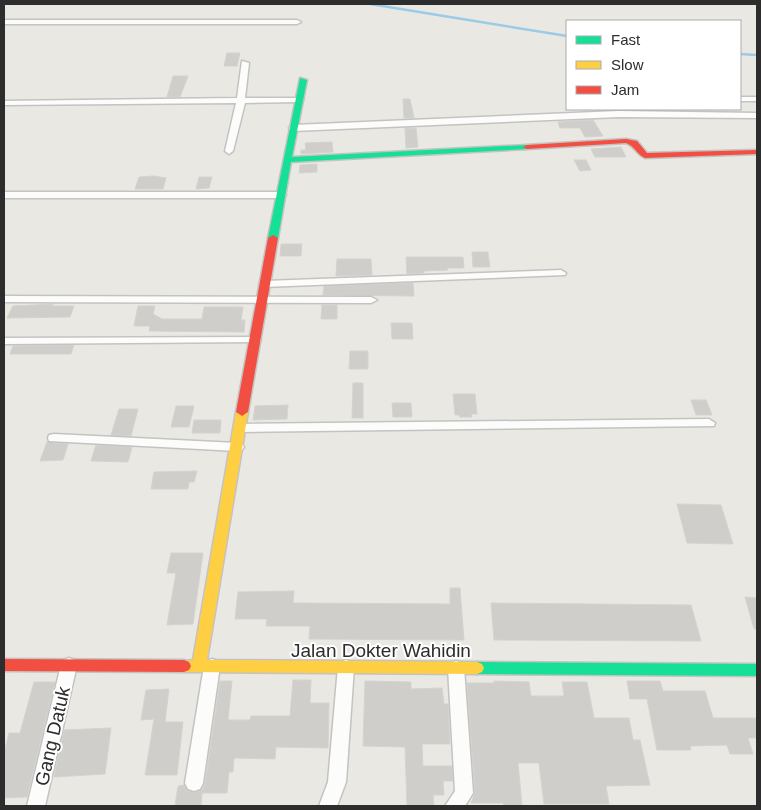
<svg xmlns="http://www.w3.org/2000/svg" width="761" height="810" font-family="Arial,sans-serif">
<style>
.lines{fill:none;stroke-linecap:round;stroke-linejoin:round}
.stream{stroke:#9bcbe7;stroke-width:2.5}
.building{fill:#cfceca;stroke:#d5d3cf}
.street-casing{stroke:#c4c3c3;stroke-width:3}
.fast-casing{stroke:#c4c3c3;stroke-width:3}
.slow-casing{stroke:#c4c3c3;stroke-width:3}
.jam-casing{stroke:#c4c3c3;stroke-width:3}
.street{fill:#fcfcfb;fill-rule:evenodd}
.fast{fill:#16e098;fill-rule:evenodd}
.slow{fill:#ffcf43;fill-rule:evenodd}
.jam{fill:#f24e42;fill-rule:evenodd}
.labels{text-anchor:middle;stroke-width:4;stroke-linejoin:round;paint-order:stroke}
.near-street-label{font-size:19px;fill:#2d2d2d;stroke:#fff}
</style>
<rect width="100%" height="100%" fill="#eae8e3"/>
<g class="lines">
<path class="stream" d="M370 4 567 36
M740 54 757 55"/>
</g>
<path class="building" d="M227 53H240L237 66H224Z
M173 76H188L180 97H167Z
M403 99H410L414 118H404Z
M593 120 603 136 585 137 580 128H560L558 122Z
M405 128H416L418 147 406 148Z
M332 142 333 152 301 154V150H306L305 143Z
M621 147 626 157H595L591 149Z
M574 160H586L591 170 580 171Z
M317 164V172L299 173 300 165Z
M154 176 166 178 163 189H135L139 177Z
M199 177H212L209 188 196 189Z
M281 244H302L301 256H280Z
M472 252H488L490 267H473Z
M406 257H463L464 268H447L448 270 424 271V273L407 274Z
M337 259H371L372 275 336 276Z
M413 283 414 296 323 295 324 286Z
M53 304 52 306H74L70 317 7 318 13 306Z
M322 305H337V319H321Z
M138 306H155L153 314 162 319H202L204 307H243L241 320H245L244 332 149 331 150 326H134Z
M391 323H412L413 339H392Z
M74 345 71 354H10L13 346Z
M350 351H368V369H349Z
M353 383H363V418H352Z
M453 394H475L477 414H471L472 417H460L459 415H455Z
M691 400H706L712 415H696Z
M392 403H411L412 417H393Z
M288 405 287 419 253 420 255 406Z
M176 406H194L189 427H171Z
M119 409H138L131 436 111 435Z
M194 420H221L220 433H192Z
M47 442 68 444 63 460 40 461Z
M96 445 132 447 128 462 91 461Z
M197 471 194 482H189L188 489H151L154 472Z
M677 504 721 505 733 544 687 543Z
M171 553H203L193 624 167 625 176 573H167Z
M450 588H460L464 640 309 639 310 626H266L267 619H235L238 592 294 591 293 603 450 604Z
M745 597 757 598V629H754Z
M491 603 691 605 701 641 494 640Z
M293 680H311L310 703H329L328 748 276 747 275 759 234 758 233 772H229L227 793H202L201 806H175L178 786 184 785 187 791 195 793 202 790 205 784 220 681H232L228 720H250L251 716H290Z
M365 681 411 682V689L442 688 444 704H448L450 744H422L423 766H452L453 781H443L444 795H433L434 806H407L405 747 363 746Z
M494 681 529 682 531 696H564L562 682H587L594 718H629L633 740H640L650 785 606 786 609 804H544L539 763H518L522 806H504L503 803H471L475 793 467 683H494Z
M627 681H660L663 691H705L713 718H757V738H748L753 754H730L727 745 690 746 691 750H657L647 699H630Z
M34 682H55L27 797 4 798V753L9 733H20Z
M169 689 165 722H183L177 775H145L154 719 141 720 146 690Z
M111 728 105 774 54 777 64 730Z"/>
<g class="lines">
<defs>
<path id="street" d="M4 20H297L301 22 297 24H4Z
M242 61 249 63 245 98H299L303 100 299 102 245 103 233 151 229 154 225 151 236 103 4 105V101L237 98Z
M740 97H757V101H740Z
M619 111 757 113V118L619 117 293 131 289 128 293 125Z
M4 192H281L286 195 281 198H4Z
M561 270 566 273 565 275 264 287 259 284 264 281Z
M4 296 371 297 377 300 371 303 4 302Z
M255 337 261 340 259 342 4 344V338Z
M709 419 715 423 714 426 240 432 234 428 240 424Z
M54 434 237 443 242 444 244 447 242 450 237 451 49 441 48 438 49 435Z
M69 658 75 660 77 665 45 806H27L61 665 63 660Z
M212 659 218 661 220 666 203 783 200 789 194 791 188 789 185 783 204 666 206 661Z
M346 660 352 662 354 667 346 782 337 806H319L328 782 338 667 340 662Z
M456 661 462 663 464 668 473 793 465 806H445L455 791 448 668 450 663Z"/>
<path id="fast" d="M300 78 307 80 292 157 527 145 531 147 527 149 291 162 278 238 276 240H270L268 238Z
M477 662 757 664V676L477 674 472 672 470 668 472 664Z"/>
<path id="slow" d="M242 408 248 412 207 660 477 662 482 664 484 668 482 672 477 674 184 672 179 670 177 666 179 662 193 660 236 412Z"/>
<path id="jam" d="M626 139 637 141 647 153 757 150V154L645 158C637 155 635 146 626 143L527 149 523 147 527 145Z
M273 235 278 238 248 412 242 416 236 412 268 238Z
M4 659 184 660 189 662 191 666 189 670 184 672 4 671Z"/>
</defs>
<use href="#street" class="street-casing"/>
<use href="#fast" class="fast-casing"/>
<use href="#slow" class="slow-casing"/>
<use href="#jam" class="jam-casing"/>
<use href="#street" class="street"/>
<use href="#fast" class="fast"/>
<use href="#slow" class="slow"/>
<use href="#jam" class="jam"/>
</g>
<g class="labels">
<g class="near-street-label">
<text x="381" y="657">Jalan Dokter Wahidin</text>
<text transform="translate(52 736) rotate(-77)" y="7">Gang Datuk</text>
</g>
</g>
<rect width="761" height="810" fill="none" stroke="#2d2d2d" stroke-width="10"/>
<rect x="566" y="20" width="175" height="90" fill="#ffffff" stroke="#ababab"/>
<rect x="576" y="36" width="25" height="8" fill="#16e098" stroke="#ababab"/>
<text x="611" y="45" font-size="15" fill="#2d2d2d">Fast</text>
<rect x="576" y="61" width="25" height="8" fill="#ffcf43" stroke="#ababab"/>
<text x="611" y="70" font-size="15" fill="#2d2d2d">Slow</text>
<rect x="576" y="86" width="25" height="8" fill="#f24e42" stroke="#ababab"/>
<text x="611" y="95" font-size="15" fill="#2d2d2d">Jam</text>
</svg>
